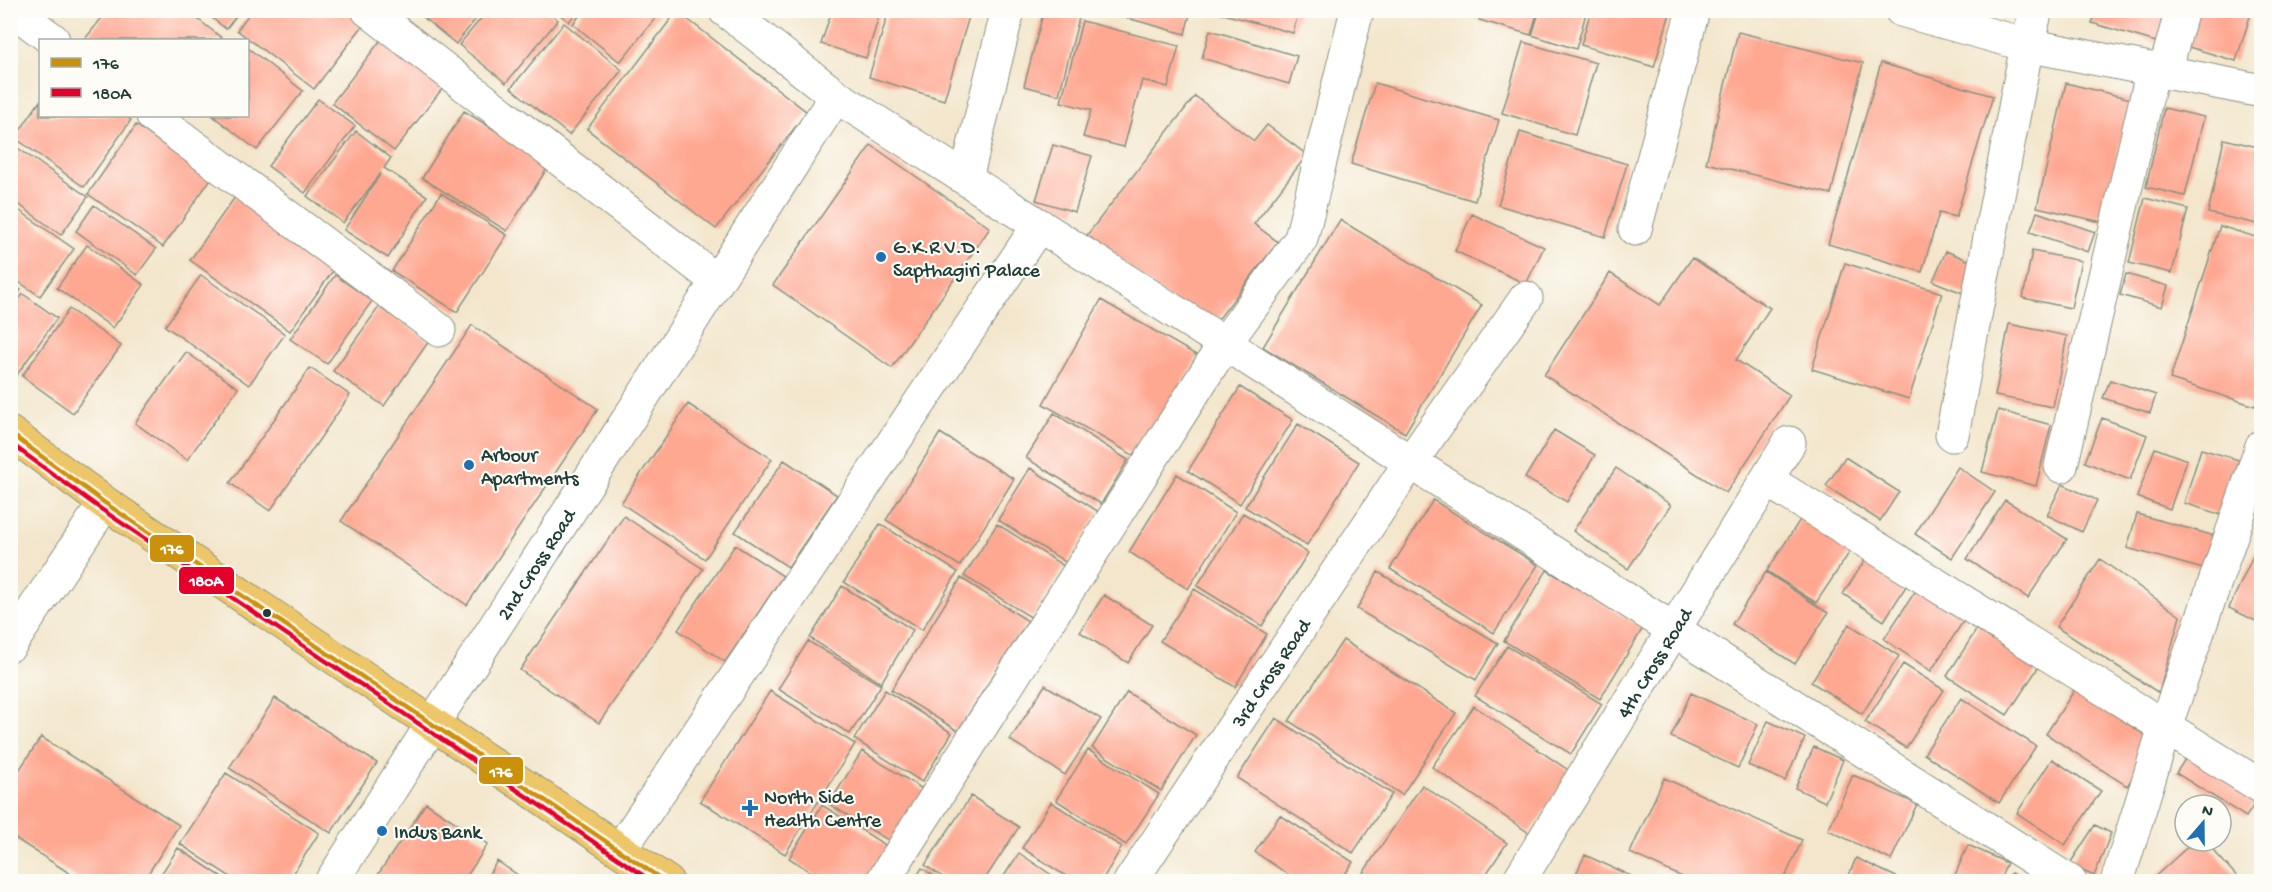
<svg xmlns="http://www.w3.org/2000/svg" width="2272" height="892" font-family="'Gochi Hand',sans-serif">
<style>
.building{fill:#fea791}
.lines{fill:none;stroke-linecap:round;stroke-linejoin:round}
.minor-casing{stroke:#899280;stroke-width:35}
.major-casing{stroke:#899280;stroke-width:35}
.minor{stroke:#fff;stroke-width:33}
.major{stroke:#ecc669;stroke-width:33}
.bus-1-casing{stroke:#fdfcf7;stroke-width:9}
.bus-2-casing{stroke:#fdfcf7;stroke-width:9}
.bus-1{stroke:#cc910a;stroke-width:4.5}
.bus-2{stroke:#e4002b;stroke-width:4.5}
.poi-dot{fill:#1f6fb2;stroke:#fdfcf7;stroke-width:2}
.bus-dot{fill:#1f3d34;stroke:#fdfcf7;stroke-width:2}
.labels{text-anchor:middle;stroke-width:4.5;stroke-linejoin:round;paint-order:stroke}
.poi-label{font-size:20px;fill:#1f3d34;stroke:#fdfcf7;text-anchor:start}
.street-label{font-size:20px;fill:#1f3d34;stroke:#fdfcf7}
.line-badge{stroke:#fdfcf7;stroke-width:2}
.badge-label{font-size:16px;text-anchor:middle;font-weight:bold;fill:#fff}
</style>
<rect width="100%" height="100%" fill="#fdfcf7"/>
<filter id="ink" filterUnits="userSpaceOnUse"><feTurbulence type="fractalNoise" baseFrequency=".0167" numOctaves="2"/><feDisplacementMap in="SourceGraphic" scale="12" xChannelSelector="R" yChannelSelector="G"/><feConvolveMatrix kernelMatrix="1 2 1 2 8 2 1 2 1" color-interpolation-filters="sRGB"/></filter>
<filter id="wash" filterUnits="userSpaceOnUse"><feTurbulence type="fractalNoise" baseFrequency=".008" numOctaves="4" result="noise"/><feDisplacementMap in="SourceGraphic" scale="24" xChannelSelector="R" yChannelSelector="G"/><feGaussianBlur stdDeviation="1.35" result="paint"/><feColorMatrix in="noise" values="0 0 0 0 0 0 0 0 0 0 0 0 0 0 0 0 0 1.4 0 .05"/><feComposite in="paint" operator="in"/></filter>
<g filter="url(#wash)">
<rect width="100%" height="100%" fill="#f3e6cc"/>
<g id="blocks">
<path class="building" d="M108 10H186L222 38 220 40H87L85 39Z
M202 10H241L226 29Z
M252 10H349L365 23 314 89 237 30Z
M414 10H483L456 44Z
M488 10H547L558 20 506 83 459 45Z
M555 10H578L569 22Z
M584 10H662L620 62 573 24Z
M832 10H881L866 58 821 44Z
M889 10H971L944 100 869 77Z
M1044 10H1065L1080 14 1059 95 1024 86Z
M1098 10H1191L1185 34Z
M1209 10H1299L1293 33Z
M1452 10H1478L1475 18Z
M1482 10H1538L1531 35 1479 20Z
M1540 10H1587L1576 49 1532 35Z
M1591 10H1671L1654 67 1581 45Z
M2096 10H2177L2166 45 2092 23Z
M2192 10H2252L2236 61 2182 45Z
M677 11 807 112 716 229 587 129Z
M1082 21 1179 46 1168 87 1142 80 1124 147 1083 137 1091 110 1061 102Z
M564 23 622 70 569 135 511 88Z
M1210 30 1297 56 1289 84 1202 58Z
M1738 32 1863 63 1831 194 1706 163Z
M384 36 446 84 394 151 332 103Z
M1523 42 1596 63 1575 135 1502 113Z
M248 48 303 91 257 150 213 116H248Z
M1881 63 1993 96 1956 217 1939 213 1922 272 1828 244Z
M1375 83 1499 120 1475 201 1351 164Z
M2066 83 2131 99 2101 222 2037 207Z
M1195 96 1254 141 1267 125 1307 155 1254 224 1278 242 1210 330 1087 235Z
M318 99 355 126 305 193 268 166Z
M40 101V116H125L131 120 84 187 15 138Z
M2164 108 2204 117 2185 196 2146 187Z
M464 111 550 164 507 231 422 178Z
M136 125 211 179 163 247 88 194Z
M356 131 391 158 384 168 427 196 388 258 344 230 381 173 343 223 307 196Z
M1520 132 1627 164 1605 237 1498 205Z
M2224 139 2262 148V225L2208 213Z
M12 144 88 197 61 235 10 198Z
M871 145 990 228 892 368 773 285Z
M1053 145 1092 156 1075 212 1036 200Z
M441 193 507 235 457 312 392 271Z
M235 197 335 268 290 331 190 260Z
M2145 198 2188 209 2172 273 2129 263Z
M10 204 74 249 40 296 10 276Z
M94 205 156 249 137 275 76 231Z
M2037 212 2095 232 2088 252 2030 232Z
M1472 214 1544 247 1526 284 1455 251Z
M1340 220 1482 305 1405 433 1263 347Z
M2220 226 2262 239V386L2255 406 2170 379Z
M87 245 144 285 113 328 57 288Z
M1946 251 1982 266 1970 296 1933 281Z
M2032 251 2081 261 2071 308 2023 298Z
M1692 258 1770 308 1736 360 1790 395 1726 493 1544 375 1610 273 1660 305Z
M1845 263 1942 293 1909 399 1812 369Z
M2126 274 2168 286 2162 307 2120 295Z
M201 275 285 334 249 385 165 326Z
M335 275 372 301 327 364 290 339Z
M10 283 21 290 10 305Z
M23 294 57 318 14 379 10 377V311Z
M1101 300 1198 356 1140 459 1043 404Z
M379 307 429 341 384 406 333 371Z
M69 309 121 346 73 413 22 376Z
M2009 324 2067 336 2053 407 1995 396Z
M472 325 598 409 467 605 341 521Z
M186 352 238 388 187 460 135 423Z
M310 368 350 395 270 511 230 483Z
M2110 380 2156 395 2150 413 2103 398Z
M1240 387 1293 420 1240 504 1188 471Z
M688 404 772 459 705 559 621 503Z
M1998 410 2051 425 2036 486 1982 472Z
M1054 413 1128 460 1101 504 1026 458Z
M2102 418 2147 435 2130 480 2085 462Z
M1298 424 1359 462 1307 545 1245 507Z
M1554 430 1595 455 1567 502 1525 478Z
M940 433 1014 479 960 566 886 520Z
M2155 448 2187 460 2170 509 2137 497Z
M2201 449 2239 460 2222 515 2184 503Z
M1845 457 1899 492 1880 521 1826 486Z
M784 460 837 495 788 567 735 532Z
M1958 467 1995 492 1952 558 1915 534Z
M1030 468 1099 512 1067 563 998 520Z
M1616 468 1671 505 1628 569 1573 531Z
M1177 474 1236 512 1188 589 1129 552Z
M2062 484 2097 500 2082 532 2047 515Z
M1433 500 1538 565 1494 633 1390 569Z
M2005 500 2067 539 2028 598 1967 559Z
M1805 512 1855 544 1816 603 1767 571Z
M1243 513 1308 553 1262 626 1197 586Z
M2137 514 2215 536 2207 570 2127 548Z
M624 516 703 569 599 723 520 670Z
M880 524 958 572 922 630 844 582Z
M997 524 1064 566 1032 618 964 576Z
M2262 537V624L2229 608Z
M735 545 783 576 725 662 678 630Z
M1867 557 1908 583 1884 621 1843 594Z
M2100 559 2180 616 2159 693 2056 627Z
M1547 570 1643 628 1600 699 1504 641Z
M1378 572 1498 643 1476 680 1357 609Z
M1766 572 1828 613 1795 664 1732 624Z
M961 578 1028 621 958 731 891 690Z
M1922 581 1970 611 1931 671 1884 639Z
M842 586 913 630 881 683 810 638Z
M1194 589 1267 634 1235 687 1160 641Z
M1104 595 1152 625 1128 663 1080 632Z
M1982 621 2043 660 2007 715 1947 676Z
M1849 624 1899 656 1862 714 1811 682Z
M1343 640 1456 713 1402 795 1289 721Z
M808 641 881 685 850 734 778 689Z
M1507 646 1602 704 1571 754 1475 696Z
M1903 664 1944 690 1906 748 1865 722Z
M1045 685 1101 719 1065 775 1010 740Z
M2075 689 2156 742 2127 786 2046 734Z
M885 690 952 733 922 782 854 739Z
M770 691 855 744 785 854 700 801Z
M1127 692 1196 735 1161 791 1092 748Z
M1691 693 1758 724 1738 768 1671 737Z
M275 698 377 763 331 833 229 768Z
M1961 698 2036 746 1999 803 1924 754Z
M1474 706 1571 772 1529 833 1432 767Z
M1276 718 1392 794 1353 853 1237 778Z
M1768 721 1805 738 1785 781 1748 765Z
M41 737 179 825 143 882H83L10 835V784Z
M1814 747 1843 760 1825 802 1795 788Z
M2193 747 2262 793 2246 817 2176 773Z
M1088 750 1159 794 1126 845 1056 800Z
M862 751 929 793 896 845 829 804Z
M2052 759 2101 791 2065 845 2017 813Z
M226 773 319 833 288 882H238L180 844Z
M1853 775 1917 804 1891 860 1828 830Z
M1664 778 1802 840 1783 882H1693L1630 853Z
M1422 785 1507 843 1481 882H1357Z
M971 796 1019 827 983 882H950L925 865Z
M1051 802 1122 847 1101 882H1075L1022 848Z
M426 803 488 844 463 882H373Z
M822 805 893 850 873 882H826L789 858Z
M1280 815 1353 862 1340 882H1299L1255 852Z
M2095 825 2111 833 2094 876 2069 865Z
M2194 841H2205L2242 882H2149Z
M1968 845 2007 863 1999 882H1952Z
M178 848 230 882H156Z
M1019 853 1062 882H1000Z
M1585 855 1644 882H1572Z
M1856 858 1907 882H1846Z
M497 861 528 882H484Z
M922 868 943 882H913Z
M2011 873 2029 882H2007Z"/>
</g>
</g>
<g filter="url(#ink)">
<use href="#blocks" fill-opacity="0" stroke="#899280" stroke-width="1.5"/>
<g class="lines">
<defs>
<g id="minor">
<path d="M368 10 717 281"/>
<path d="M725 10 836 96 2070 882"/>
<path d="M1901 10 2027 45 2262 91"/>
<path d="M17 13 53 40"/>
<path d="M2165 71 2182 10"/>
<path d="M153 116 439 330"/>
<path d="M966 178 1008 10"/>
<path d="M1635 229 1693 10"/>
<path d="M1952 435 2027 45 2036 10"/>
<path d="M2061 466 2153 69"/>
<path d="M1767 480 2262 787"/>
<path d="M10 645 105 503"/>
<path d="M620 850 1039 225"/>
<path id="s1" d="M331 882 836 96"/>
<path d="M882 882 1225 343 1301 239 1357 10"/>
<path id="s2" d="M1130 882 1410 463 1526 298"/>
<path id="s3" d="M1518 882 1789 443"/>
<path d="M2117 882 2165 727 2262 446"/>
</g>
<path id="major" d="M10 433 105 503 667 882"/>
</defs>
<use href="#minor" class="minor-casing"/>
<use href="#major" class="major-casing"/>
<use href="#minor" class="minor"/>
<use href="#major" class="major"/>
<defs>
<path id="bus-1" d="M10 433 105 503 666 882"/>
<path id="bus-2" d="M10 443 101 509 653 882"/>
</defs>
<use href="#bus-1" class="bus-1-casing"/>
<use href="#bus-2" class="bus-2-casing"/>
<use href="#bus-1" class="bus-1"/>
<use href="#bus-2" class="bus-2"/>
</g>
</g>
<g class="poi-dot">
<circle cx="881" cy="257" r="6"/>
<circle cx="469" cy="465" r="6"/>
<path d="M747 799h6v6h6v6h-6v6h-6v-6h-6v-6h6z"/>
<circle cx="382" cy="831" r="6"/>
</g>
<circle class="bus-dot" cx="267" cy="613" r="5"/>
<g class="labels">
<g class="poi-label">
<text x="893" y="253">G.K.R V.D.<tspan x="893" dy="23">Sapthagiri Palace</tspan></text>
<text x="481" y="461">Arbour<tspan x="481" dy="23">Apartments</tspan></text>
<text x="764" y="803">North Side<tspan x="764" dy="23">Health Centre</tspan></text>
<text x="394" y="838">Indus Bank</text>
</g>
<g class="street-label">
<text dy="7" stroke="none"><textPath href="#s1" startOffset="378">2nd Cross Road</textPath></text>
<text dy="7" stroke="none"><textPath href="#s3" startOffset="258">4th Cross Road</textPath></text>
<text dy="7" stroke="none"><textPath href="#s2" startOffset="252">3rd Cross Road</textPath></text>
</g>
</g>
<g class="line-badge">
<rect x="149" y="534" width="46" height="29" rx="6" fill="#cc910a"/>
<rect x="178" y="566" width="57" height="29" rx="6" fill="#e4002b"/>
<rect x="478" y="756" width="46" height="29" rx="6" fill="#cc910a"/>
</g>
<g class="badge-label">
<text x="172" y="554">176</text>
<text x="206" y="586">180A</text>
<text x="501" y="777">176</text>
</g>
<rect width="2272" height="892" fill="none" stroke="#fdfcf7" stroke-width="36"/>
<rect x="39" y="39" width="210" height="78" fill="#fdfcf7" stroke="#a4b0a9" stroke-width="1.5"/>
<rect x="51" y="58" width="30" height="9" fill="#cc910a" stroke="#a4b0a9" stroke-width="1.5"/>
<text x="93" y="69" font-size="18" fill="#1f3d34">176</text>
<rect x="51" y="88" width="30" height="9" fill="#e4002b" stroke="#a4b0a9" stroke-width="1.5"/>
<text x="93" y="99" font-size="18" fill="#1f3d34">180A</text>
<g transform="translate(2203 823) rotate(20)"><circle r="28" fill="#fdfcf7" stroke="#a4b0a9" stroke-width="1.5"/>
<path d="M0-4.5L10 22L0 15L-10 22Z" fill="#1f6fb2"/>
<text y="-9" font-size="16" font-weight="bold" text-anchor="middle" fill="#1f3d34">N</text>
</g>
</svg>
